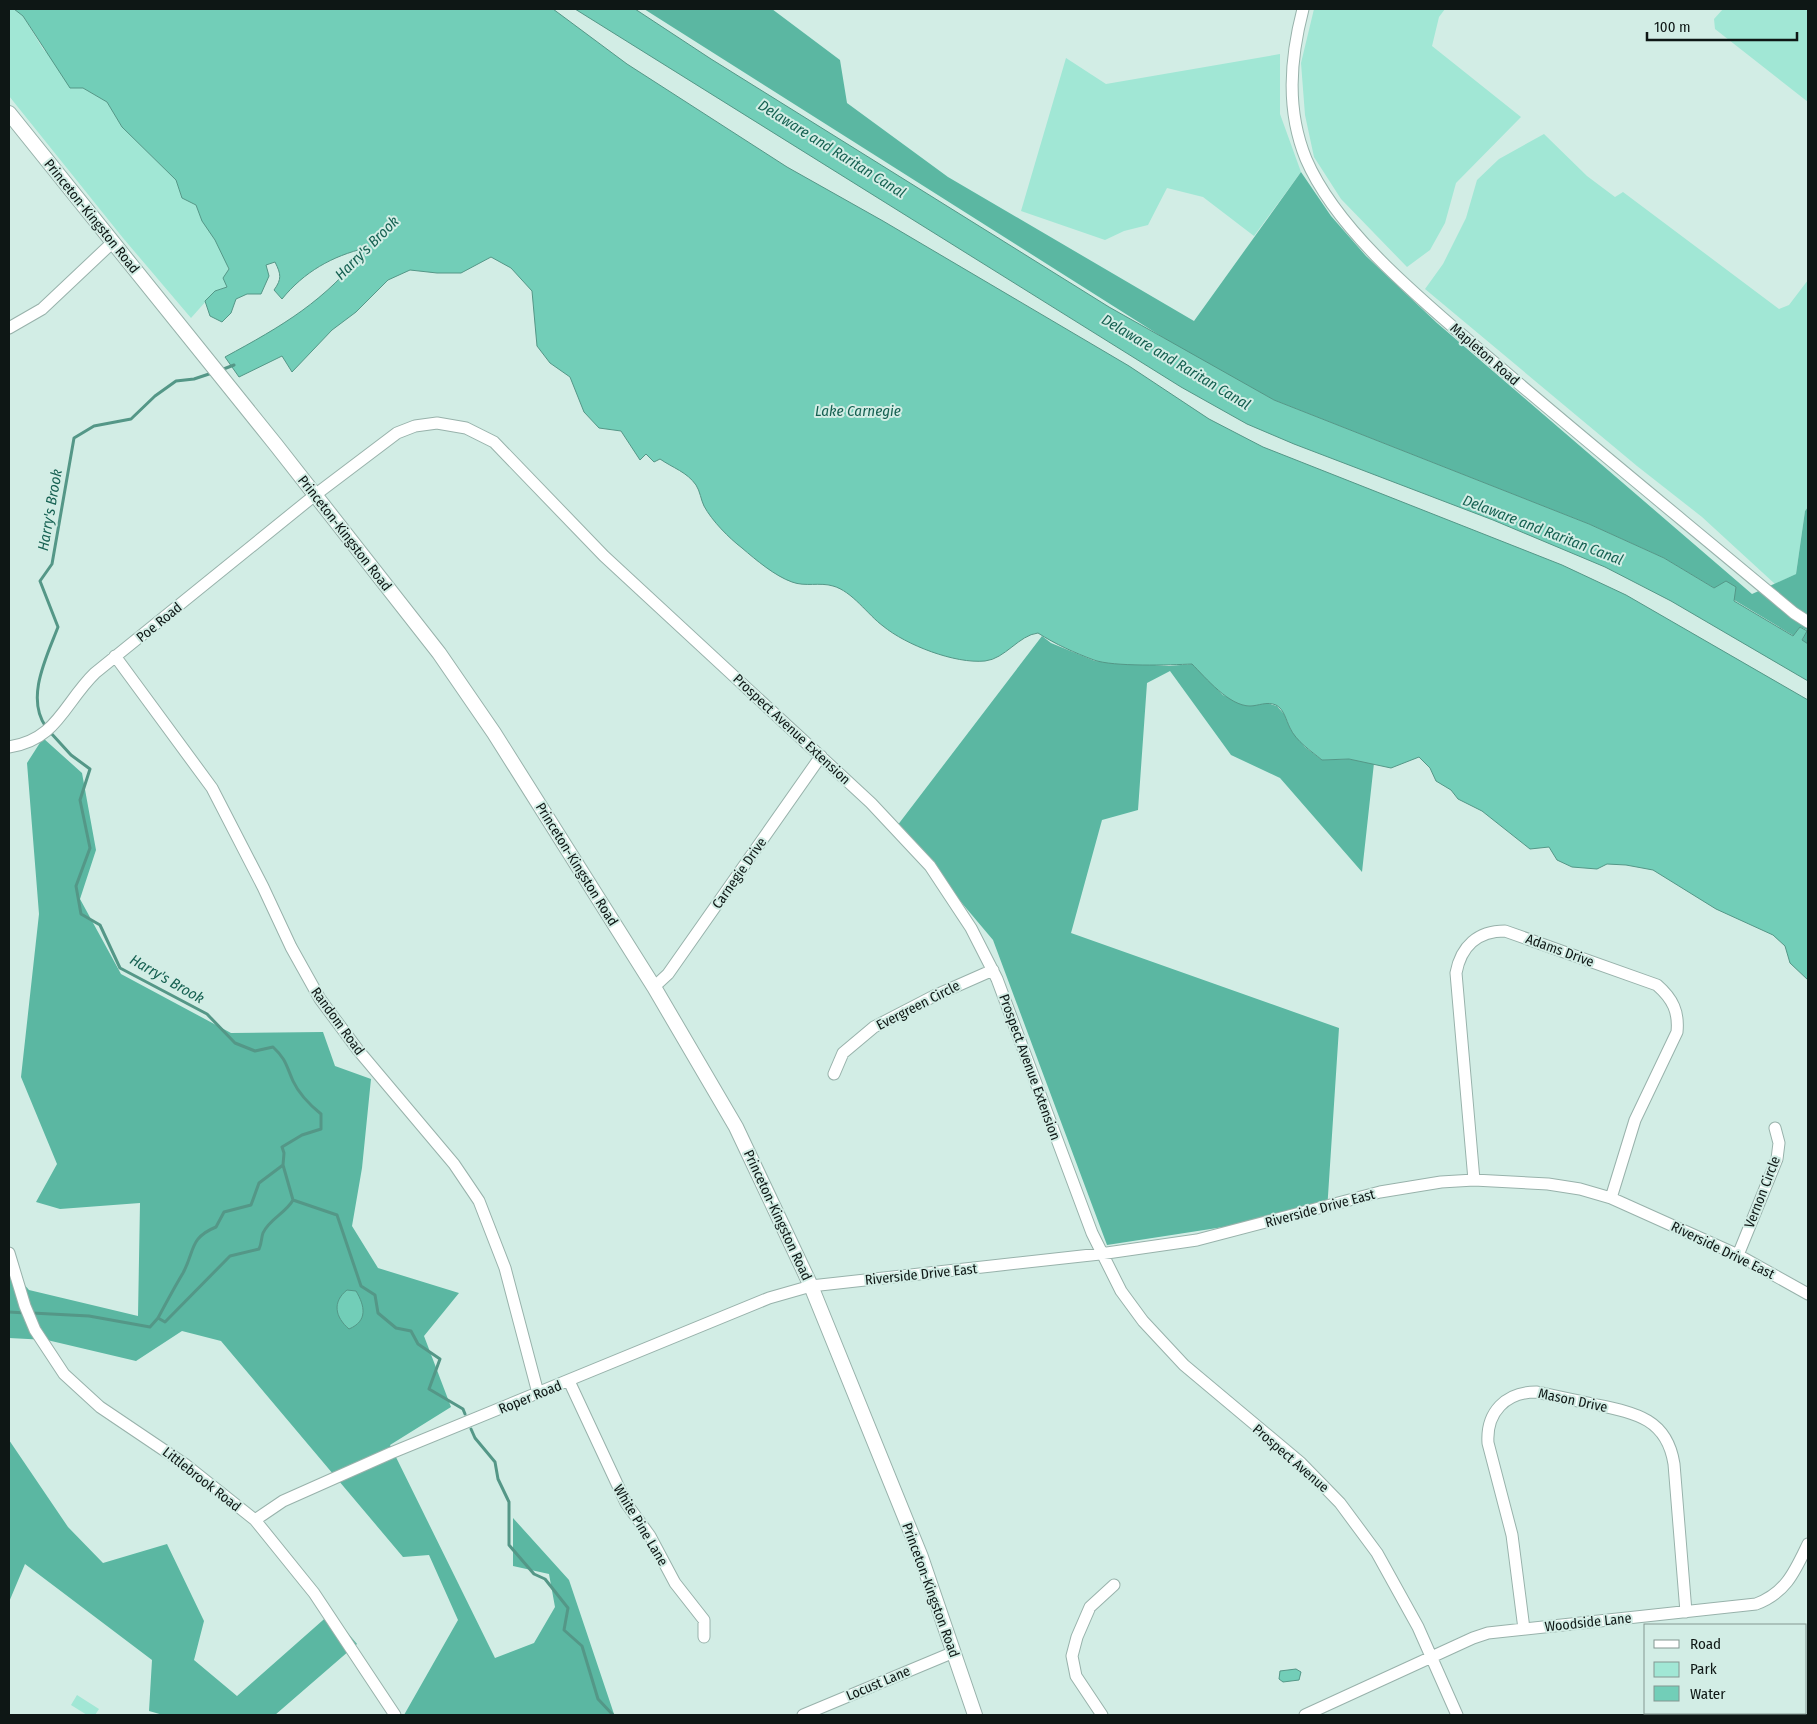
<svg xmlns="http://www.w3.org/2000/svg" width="1817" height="1724" font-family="'Fira Sans Condensed',sans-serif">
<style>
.green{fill:#a1e7d5}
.forest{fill:#5bb7a2}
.water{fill:#72ceb8;stroke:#549787}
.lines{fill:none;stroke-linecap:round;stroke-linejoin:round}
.stream{stroke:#549787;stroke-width:3}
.minor-casing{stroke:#98b2ab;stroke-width:13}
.major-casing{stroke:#98b2ab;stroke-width:16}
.minor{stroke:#fff;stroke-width:11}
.major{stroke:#fff;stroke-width:14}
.labels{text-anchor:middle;stroke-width:4;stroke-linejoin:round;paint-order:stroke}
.street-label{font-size:14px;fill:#0e1715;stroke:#d2ede5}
.water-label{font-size:15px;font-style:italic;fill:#166152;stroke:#d2ede5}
</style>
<rect width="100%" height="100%" fill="#d2ede5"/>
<path class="green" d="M9 9H14L23 16 43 49 83 88 107 102 122 127 176 180 182 198 196 205C204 227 222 245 228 268 230 273 227 281 227 287L215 291 191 318 123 238 9 96Z
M1314 9H1445L1439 17 1432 46 1521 117 1456 183 1445 223 1430 250 1407 267 1341 199 1314 157 1305 115 1301 63Z
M1723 9H1808V102L1715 29 1714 19Z
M1280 54V114L1301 172 1254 236 1203 197 1167 188 1148 225 1124 231 1105 240 1021 211 1066 58 1106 84Z
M1544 134 1587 176 1615 197 1623 192 1779 309 1789 305 1808 280V507L1805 511 1796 574 1775 584 1702 517 1637 466 1425 289 1443 264 1466 218 1477 180 1499 159Z
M77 1695 99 1709 95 1715H87L71 1705Z"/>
<path class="forest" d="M644 9H772L840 60 847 103 948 177 1194 321 1301 172 1331 216 1366 256 1437 323 1752 594 1796 574 1805 511 1808 507V644L1802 641 1807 630 1800 627 1794 636 1664 558 1589 524 1274 400 1178 347Z
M1042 636 1051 643 1095 661 1169 666 1192 664 1223 695 1248 706 1267 703 1277 706 1284 714 1291 730 1305 747 1322 760 1349 759 1374 763 1362 872 1280 778 1231 755 1170 671 1147 683 1138 810 1102 820 1071 933 1339 1028 1327 1211 1107 1245 993 940 897 826Z
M43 738 82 773 96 850 80 899 121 974 231 1033 323 1032 335 1066 371 1079 362 1168 352 1226 378 1268 459 1293 424 1336 451 1407 390 1445 495 1658 534 1643 555 1607 549 1574 513 1566V1518L569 1580 614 1714 404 1715 458 1620 429 1555 403 1557 221 1341 182 1331 136 1361 47 1340 9 1338V1267L29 1290 138 1316 140 1203 60 1209 36 1202 57 1164 21 1077 39 914 27 763Z
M9 1440 68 1527 103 1563 167 1544 204 1621 194 1660 237 1696 331 1613 357 1644 275 1715H163L149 1711 152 1660 25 1564 9 1602Z"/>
<path class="water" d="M14 9H553L627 64 787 167 883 221 1129 366 1209 419 1263 447 1562 565 1626 595 1808 700V980L1790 963 1785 946 1773 935 1716 909 1653 870 1626 865 1607 864 1597 869 1572 867 1557 860 1549 847 1530 849 1482 811 1458 799 1451 790 1436 781 1430 768 1419 757 1391 768 1349 759 1322 760C1311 751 1296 741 1290 728 1286 720 1284 709 1276 705 1267 701 1258 706 1250 706 1229 706 1206 678 1192 664 1171 665 1113 667 1094 660 1075 653 1055 644 1038 633 1019 635 1005 659 985 661 955 664 906 645 883 626 868 615 852 591 833 586 820 582 805 587 792 582 775 576 756 560 742 548 729 538 712 521 704 506 701 500 700 491 696 485 687 472 673 468 660 459L654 462 646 454 640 460 621 431 599 428 584 412 570 377 550 363 537 346 532 291 511 268 491 257 461 273H437L410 270 388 280 356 312 332 330 292 372 282 356 239 377 225 357C282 326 326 301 366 248 332 256 304 272 282 299L274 290C282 279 281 274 275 262L266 265 269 276 261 294H247L236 299 231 313 222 322 210 316 205 301 215 291 227 287 223 278 229 269 215 240 202 221 196 205 182 198 176 180 122 127 107 102 83 88H70L23 16Z
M575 9H635L711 59 1109 307 1274 400 1589 524 1664 558 1714 588 1726 581 1736 587 1734 601 1793 636 1800 627 1807 631 1802 640 1808 644V681L1671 601 1605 567 1493 520 1294 444 1247 424 1181 387Z
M347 1290 356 1291C365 1306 368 1321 349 1329 335 1317 332 1302 347 1290Z
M1296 1669 1301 1672 1299 1680 1283 1682 1279 1679 1280 1671Z"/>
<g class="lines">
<path class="stream" d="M221 370 234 365
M46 727C25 698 47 656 58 627L40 581 52 564 74 438 94 426 131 419 155 396 176 381 194 379 212 373
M50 732 71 755 90 769 80 800 90 848 76 886 81 914 100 925 120 968 207 1014 235 1043 255 1051 273 1047C286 1059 286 1065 293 1081 299 1094 310 1105 321 1114V1129L302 1135 282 1147 284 1153 283 1165 293 1200 337 1215 361 1286 375 1295 378 1313 396 1328 411 1331 418 1344 440 1359 429 1389 463 1409 465 1414
M9 1312 26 1313
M32 1313 89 1316 150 1327 158 1318 165 1322 230 1256 259 1249C262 1243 261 1238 263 1233 269 1219 286 1213 293 1200
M158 1318C166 1303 174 1288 183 1273 195 1251 189 1238 216 1227L224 1212 251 1205 259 1183 283 1165
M471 1429 475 1438 495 1462 498 1479 509 1502V1545L534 1574 545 1579 568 1608 564 1630 582 1646 598 1699 613 1715"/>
<defs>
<path id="minor" d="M1303 9C1290 59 1286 110 1306 159 1339 236 1433 309 1496 364 1594 448 1695 530 1794 613L1808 622
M9 328 42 309 113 242
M115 656 212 788 263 887 291 947 320 999 358 1050 454 1164 479 1201 505 1268 538 1393
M9 747C57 740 64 703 95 673L315 495 397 433 415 426 437 423 466 428 494 442 604 556 871 803 930 866 971 928 997 979 1092 1233 1121 1291 1143 1321 1184 1365 1301 1463 1340 1503 1377 1553 1418 1627 1457 1715
M654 987 668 974 821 756
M834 1074 843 1053 874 1027 934 996 993 970
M1474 1180 1456 973C1461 946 1478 931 1505 931L1657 985C1673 999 1679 1012 1677 1032L1635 1120 1611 1198
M9 1253 25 1306 35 1330 64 1374 100 1407 186 1465 255 1520 314 1593 395 1715
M1738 1255 1777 1159 1779 1143 1775 1128
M569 1381 626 1503 650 1536 675 1583 704 1620V1637
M255 1520 283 1501 391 1453 769 1298 811 1286 1100 1254 1197 1240 1380 1192 1441 1182 1474 1180 1548 1184 1580 1189 1611 1198 1738 1255 1808 1294
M1524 1629 1512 1535 1488 1443C1486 1412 1506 1392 1536 1392 1557 1396 1577 1401 1597 1405 1636 1413 1667 1419 1674 1464L1686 1612
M803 1715 954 1652
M1102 1715 1076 1676 1072 1656 1077 1637 1090 1607 1114 1585
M1305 1715 1473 1638 1488 1633 1756 1604C1786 1593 1795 1571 1808 1544"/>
<path id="major" d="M9 113 276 445 439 653 494 733 654 987 736 1127 811 1286 921 1557 975 1715"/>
</defs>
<use href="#minor" class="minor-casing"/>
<use href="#major" class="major-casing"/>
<use href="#minor" class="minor"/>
<use href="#major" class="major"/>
</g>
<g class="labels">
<g class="street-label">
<text transform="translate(92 216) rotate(51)" y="5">Princeton-Kingston Road</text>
<text transform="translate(1485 354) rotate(41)" y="5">Mapleton Road</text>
<text transform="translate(345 533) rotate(52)" y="5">Princeton-Kingston Road</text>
<text transform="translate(159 622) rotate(-39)" y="5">Poe Road</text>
<text transform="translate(792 729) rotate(43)" y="5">Prospect Avenue Extension</text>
<text transform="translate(577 864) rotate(58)" y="5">Princeton-Kingston Road</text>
<text transform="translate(739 873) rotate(-55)" y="5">Carnegie Drive</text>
<text transform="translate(1560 950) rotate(20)" y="5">Adams Drive</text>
<text transform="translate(918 1005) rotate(-27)" y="5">Evergreen Circle</text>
<text transform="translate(338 1021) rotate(54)" y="5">Random Road</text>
<text transform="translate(1030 1067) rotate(70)" y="5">Prospect Avenue Extension</text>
<text transform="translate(1762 1192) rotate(-69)" y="5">Vernon Circle</text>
<text transform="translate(1320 1208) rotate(-15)" y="5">Riverside Drive East</text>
<text transform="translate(778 1215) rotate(65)" y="5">Princeton-Kingston Road</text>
<text transform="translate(1723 1250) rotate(26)" y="5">Riverside Drive East</text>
<text transform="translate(921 1274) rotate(-6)" y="5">Riverside Drive East</text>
<text transform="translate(530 1397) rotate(-22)" y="5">Roper Road</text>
<text transform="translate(1573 1400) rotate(12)" y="5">Mason Drive</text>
<text transform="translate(1291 1458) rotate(41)" y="5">Prospect Avenue</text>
<text transform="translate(202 1479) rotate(38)" y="5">Littlebrook Road</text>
<text transform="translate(641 1525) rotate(59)" y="5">White Pine Lane</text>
<text transform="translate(931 1590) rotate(70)" y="5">Princeton-Kingston Road</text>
<text transform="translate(1588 1622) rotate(-6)" y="5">Woodside Lane</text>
<text transform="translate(878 1683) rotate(-23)" y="5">Locust Lane</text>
</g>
<g class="water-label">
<text transform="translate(832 149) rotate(32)" y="5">Delaware and Raritan Canal</text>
<text transform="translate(367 248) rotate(-45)" y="5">Harry's Brook</text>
<text transform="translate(1176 362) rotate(31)" y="5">Delaware and Raritan Canal</text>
<text x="858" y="416">Lake Carnegie</text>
<text transform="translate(50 510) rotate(-80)" y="5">Harry's Brook</text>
<text transform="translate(1543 530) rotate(21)" y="5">Delaware and Raritan Canal</text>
<text transform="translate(167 979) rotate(30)" y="5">Harry's Brook</text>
</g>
</g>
<rect width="1817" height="1724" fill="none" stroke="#0e1715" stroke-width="20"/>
<rect x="1644" y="1624" width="162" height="90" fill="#d2ede5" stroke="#849792"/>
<rect x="1654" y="1640" width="25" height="8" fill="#ffffff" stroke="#849792"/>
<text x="1690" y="1649" font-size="15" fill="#0e1715">Road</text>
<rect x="1654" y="1662" width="25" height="15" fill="#a1e7d5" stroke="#849792"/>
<text x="1690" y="1674" font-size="15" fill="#0e1715">Park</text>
<rect x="1654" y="1686" width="25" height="15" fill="#72ceb8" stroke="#849792"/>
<text x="1690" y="1699" font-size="15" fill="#0e1715">Water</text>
<path d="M1647 32v8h150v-8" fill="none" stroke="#0e1715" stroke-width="2.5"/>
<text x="1654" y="32" font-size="15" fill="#0e1715" stroke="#d2ede5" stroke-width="4" paint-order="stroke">100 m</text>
</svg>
